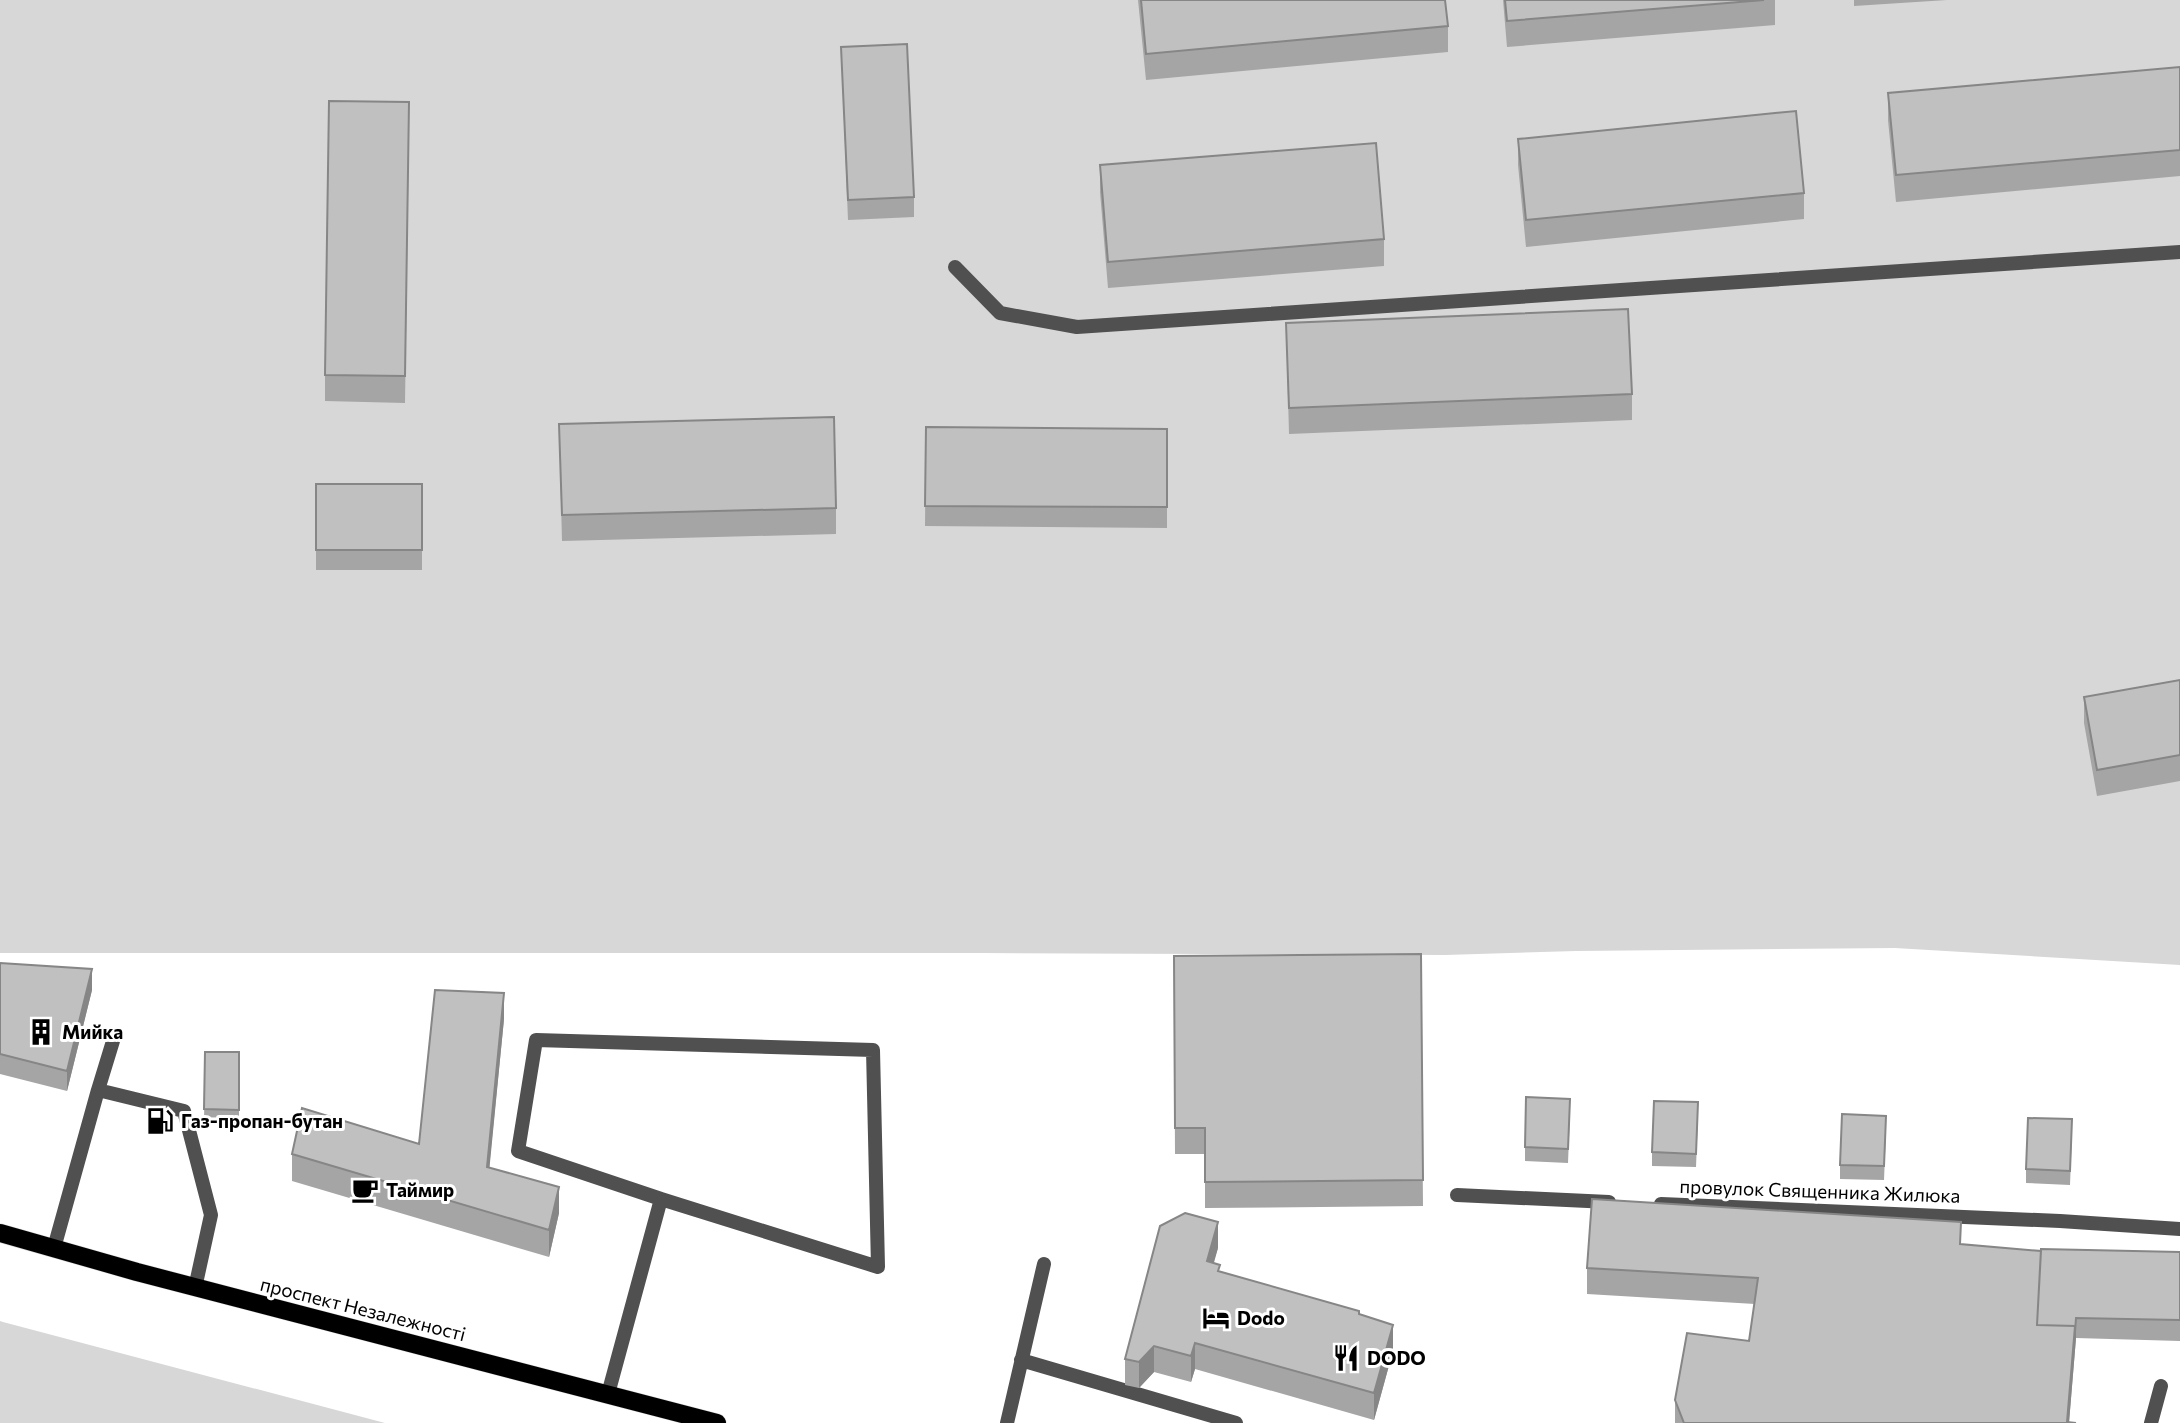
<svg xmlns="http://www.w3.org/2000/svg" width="2180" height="1423" font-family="Commissioner,sans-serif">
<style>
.green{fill:#d7d7d7}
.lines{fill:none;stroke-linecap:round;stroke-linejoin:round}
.primary-casing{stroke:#dbdbdb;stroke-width:19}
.service{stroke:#505050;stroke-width:14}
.minor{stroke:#505050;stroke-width:14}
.primary{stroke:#000;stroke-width:18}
.wall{fill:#a5a5a5}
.shaded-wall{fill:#868686}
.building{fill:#c0c0c0;stroke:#868686;stroke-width:2}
.labels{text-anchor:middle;stroke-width:6;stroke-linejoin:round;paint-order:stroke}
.poi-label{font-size:19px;font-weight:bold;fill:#000;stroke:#fff;text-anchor:start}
.street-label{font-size:19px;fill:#000;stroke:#fff}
</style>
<rect width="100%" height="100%" fill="#fff"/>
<path class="green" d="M0 0H2180V965L1895 948 1576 951 1445 955 983 953H0Z
M0 1321 3 1322 385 1423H0Z"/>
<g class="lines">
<defs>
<path id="primary" d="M0 1233 137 1272 717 1423"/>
</defs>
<use href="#primary" class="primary-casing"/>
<path class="service" d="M955 267 1000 313 1077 327 2180 252
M98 1090 184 1111 211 1215 195 1288
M54 1248 98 1090 113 1041
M1021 1360 1236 1423
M608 1394 661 1199 518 1151 536 1040 873 1050 878 1267 661 1199
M1007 1423 1044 1264
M2151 1423 2161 1386"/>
<path class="minor" d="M1457 1195 1609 1202
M1661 1204 2060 1221 2180 1229"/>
<use href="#primary" class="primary"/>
</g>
<path class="wall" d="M1138 0H1445L1448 26V52L1146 80Z
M1503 0H1775V25L1507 47Z
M1854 0H1947L1854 6Z
M841 47 914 197V217L848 220Z
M2180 67V176L1896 202 1888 120V93Z
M409 128 405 403 325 401V375Z
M1518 139 1804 193V219L1526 247 1518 165Z
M1100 165 1384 239V266L1108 288 1100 192Z
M1286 323 1632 394V420L1289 434Z
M559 424 836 508V534L562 541Z
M926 427 1167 429V528L925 526Z
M316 484H422V570H316Z
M2180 680V781L2097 796 2084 723V697Z
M1421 954 1423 1206 1205 1208V1154H1175L1174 956Z
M0 963 92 990 67 1091 0 1074Z
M504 1019 489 1168 559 1213 549 1257 292 1181V1154L419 1144Z
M205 1052H239V1124L204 1123Z
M1570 1112 1568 1163 1525 1161V1147Z
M1698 1116 1696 1167 1652 1166V1152Z
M1886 1130 1884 1180 1840 1179V1165Z
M2072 1133 2070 1185 2026 1183V1169Z
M1961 1244 2041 1251 2180 1252V1341L2076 1338 2069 1422 2076 1423H1675V1400L1749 1341 1755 1304 1587 1294V1268Z
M1218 1248 1213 1263 1220 1272 1359 1315 1393 1351 1374 1420 1195 1369 1191 1382 1154 1372 1139 1388 1125 1385V1359Z"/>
<path class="shaded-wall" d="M92 969V990L67 1091V1071Z
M504 993V1019L487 1193V1167Z
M559 1187V1213L549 1257V1230Z
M1218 1222V1248L1207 1288V1261Z
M2076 1318V1338L2069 1423H2067Z
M1393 1325V1351L1374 1420V1393Z
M1195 1343V1369L1191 1382V1356Z
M1154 1346V1372L1139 1388V1362Z"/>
<path class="building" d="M1141 0H1445L1448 26 1146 54Z
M1505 0H1764L1507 21Z
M907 44 914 197 848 200 841 47Z
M2180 67V150L1896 175 1888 93Z
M329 101 409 102 405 376 325 375Z
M1796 111 1804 193 1526 220 1518 139Z
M1376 143 1384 239 1108 262 1100 165Z
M1628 309 1632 394 1289 408 1286 323Z
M834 417 836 508 562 515 559 424Z
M926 427 1167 429V507L925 506Z
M316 484H422V550H316Z
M2180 680V755L2097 770 2084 697Z
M1421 954 1423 1180 1205 1182V1128H1175L1174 956Z
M0 963 92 969 67 1071 0 1054Z
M435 990 504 993 487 1167 559 1187 549 1230 292 1154 302 1108 419 1144Z
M205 1052H239V1110L204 1109Z
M1526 1097 1570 1099 1568 1149 1525 1147Z
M1654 1101 1698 1102 1696 1154 1652 1152Z
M1842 1114 1886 1116 1884 1166 1840 1165Z
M2028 1118 2072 1119 2070 1171 2026 1169Z
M1592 1199 1961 1222 1960 1244 2041 1251 2037 1325 2075 1326 2067 1422 2076 1423H1684L1675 1400 1687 1333 1749 1341 1758 1278 1587 1268Z
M1185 1213 1218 1222 1207 1261 1220 1265 1218 1271 1359 1311V1314L1393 1325 1374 1393 1195 1343 1191 1356 1154 1346 1139 1362 1125 1359 1160 1226Z
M2041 1249 2180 1252V1320L2076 1318 2075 1332V1326L2037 1325Z"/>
<defs>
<symbol id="building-bare" viewBox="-9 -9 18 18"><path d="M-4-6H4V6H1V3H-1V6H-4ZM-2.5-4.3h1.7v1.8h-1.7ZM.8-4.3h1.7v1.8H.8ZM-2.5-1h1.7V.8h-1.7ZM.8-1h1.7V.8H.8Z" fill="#000" stroke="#fff" stroke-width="2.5" paint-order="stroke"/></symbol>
<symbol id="fuel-bare" viewBox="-9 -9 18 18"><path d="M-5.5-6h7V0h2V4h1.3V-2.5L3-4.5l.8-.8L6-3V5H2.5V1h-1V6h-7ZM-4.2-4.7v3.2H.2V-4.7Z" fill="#000" stroke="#fff" stroke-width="2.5" paint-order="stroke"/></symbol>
<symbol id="cafe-bare" viewBox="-9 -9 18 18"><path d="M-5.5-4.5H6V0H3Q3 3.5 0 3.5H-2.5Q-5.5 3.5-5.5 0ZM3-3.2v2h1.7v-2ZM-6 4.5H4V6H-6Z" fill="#000" stroke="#fff" stroke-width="2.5" paint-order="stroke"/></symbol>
<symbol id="hotel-bare" viewBox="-9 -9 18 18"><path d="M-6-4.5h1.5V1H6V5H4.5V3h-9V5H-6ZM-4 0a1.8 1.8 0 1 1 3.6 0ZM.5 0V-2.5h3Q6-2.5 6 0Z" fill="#000" stroke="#fff" stroke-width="2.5" paint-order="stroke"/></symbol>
<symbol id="restaurant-bare" viewBox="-9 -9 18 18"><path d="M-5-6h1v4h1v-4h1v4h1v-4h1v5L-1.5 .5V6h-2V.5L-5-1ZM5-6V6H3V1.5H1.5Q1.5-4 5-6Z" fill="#000" stroke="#fff" stroke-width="2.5" paint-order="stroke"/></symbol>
</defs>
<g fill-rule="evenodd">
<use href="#building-bare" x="22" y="1013" width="38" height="38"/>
<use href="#fuel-bare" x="141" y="1102" width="38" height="38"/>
<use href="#cafe-bare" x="346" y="1171" width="38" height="38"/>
<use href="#hotel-bare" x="1197" y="1299" width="38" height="38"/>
<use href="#restaurant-bare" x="1327" y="1339" width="38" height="38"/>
</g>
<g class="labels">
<g class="poi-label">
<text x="62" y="1039">Мийка</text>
<text x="181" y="1128">Газ-пропан-бутан</text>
<text x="386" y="1197">Таймир</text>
<text x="1237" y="1325">Dodo</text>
<text x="1367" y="1365">DODO</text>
</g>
<g class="street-label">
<text transform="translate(1820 1191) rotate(2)" y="7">провулок Священника Жилюка</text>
<text transform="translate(363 1309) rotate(14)" y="7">проспект Незалежності</text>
</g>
</g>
</svg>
